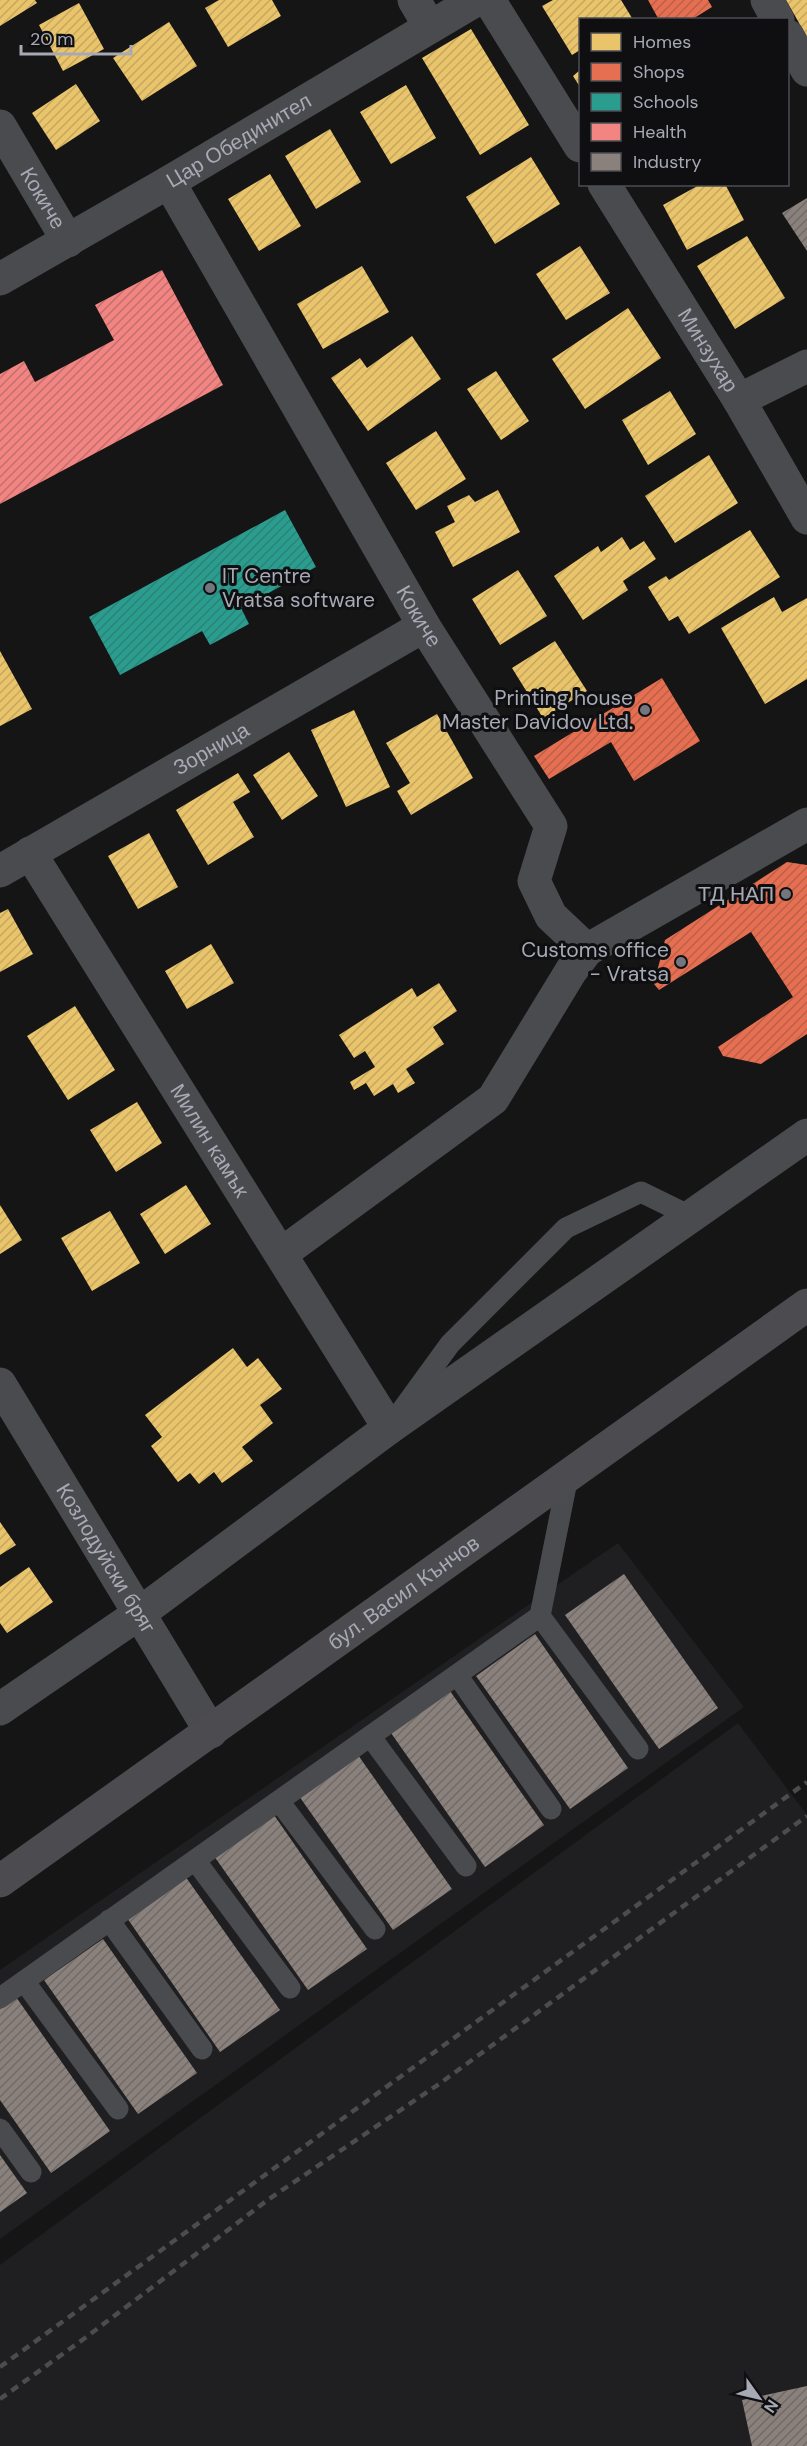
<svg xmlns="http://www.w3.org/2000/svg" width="807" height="2446" font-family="'DM Sans',sans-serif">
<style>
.built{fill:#1f1f21}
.homes{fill:url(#homes-hatch)}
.shops{fill:url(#shops-hatch)}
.schools{fill:url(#schools-hatch)}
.health{fill:url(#health-hatch)}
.industry{fill:url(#industry-hatch)}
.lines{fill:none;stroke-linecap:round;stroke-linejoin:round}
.lane{stroke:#4a4b4e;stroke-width:21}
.street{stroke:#4a4b4e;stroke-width:33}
.primary{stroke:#4c4c50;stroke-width:33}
.rail{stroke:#4b4c4e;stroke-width:4.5;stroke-dasharray:8 6;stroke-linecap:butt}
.poi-dot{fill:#74767d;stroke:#0f0f11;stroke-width:2}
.labels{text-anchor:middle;stroke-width:6;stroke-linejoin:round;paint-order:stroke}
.street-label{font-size:21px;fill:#a7aab5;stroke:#0f0f11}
.poi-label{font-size:21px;fill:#a7aab5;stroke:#0f0f11;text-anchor:end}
</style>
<defs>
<pattern id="homes-hatch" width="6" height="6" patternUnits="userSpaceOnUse" patternTransform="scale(1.5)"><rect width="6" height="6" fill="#e9c46a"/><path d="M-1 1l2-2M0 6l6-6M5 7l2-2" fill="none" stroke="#c4a760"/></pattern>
<pattern id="shops-hatch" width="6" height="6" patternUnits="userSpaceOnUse" patternTransform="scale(1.5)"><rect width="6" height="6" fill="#e76f51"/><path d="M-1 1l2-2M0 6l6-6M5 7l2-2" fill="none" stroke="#ba604a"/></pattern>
<pattern id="schools-hatch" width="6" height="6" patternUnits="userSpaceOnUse" patternTransform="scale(1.5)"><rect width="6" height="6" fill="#2a9d8f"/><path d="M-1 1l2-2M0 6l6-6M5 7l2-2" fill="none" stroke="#2c8279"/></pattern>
<pattern id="health-hatch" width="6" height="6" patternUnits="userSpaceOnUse" patternTransform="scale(1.5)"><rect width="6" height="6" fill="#f28482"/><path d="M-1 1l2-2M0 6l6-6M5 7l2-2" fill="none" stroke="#c2706f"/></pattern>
<pattern id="industry-hatch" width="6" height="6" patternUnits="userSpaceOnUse" patternTransform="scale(1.5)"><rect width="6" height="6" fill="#8a817c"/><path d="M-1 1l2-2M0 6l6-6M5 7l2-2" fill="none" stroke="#706a67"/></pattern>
</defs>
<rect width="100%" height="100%" fill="#151515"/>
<path class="built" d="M618 1543 744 1707 0 2239V1970Z
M738 1723 807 1815V2446H0V2265Z"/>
<path class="homes" d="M0 0H35L37 3 0 26Z
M219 0H272L281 16 228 47 205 8Z
M553 0H621L632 18 580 20V50L572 55 542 6Z
M786 0H807V37Z
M79 3 104 49 63 71 39 25Z
M169 22 197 66 142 101 113 58Z
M471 29 529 125 480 155 422 58Z
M580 70V87L573 76Z
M76 84 100 121 56 150 32 113Z
M406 85 436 138 391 164 360 112Z
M330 129 361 182 316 209 285 156Z
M531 157 560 204 495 244 466 197Z
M270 174 301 226 259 251 228 199Z
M701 184H725L744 220 687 250 663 205Z
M747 236 785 298 735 329 697 266Z
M580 246 610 293 566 320 536 274Z
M362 266 389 312 323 349 297 304Z
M628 308 661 358 585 409 552 359Z
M412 336 441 379 368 431 331 378 360 358 367 368Z
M496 371 529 421 501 440 467 389Z
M670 391 696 434 648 465 622 420Z
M436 431 466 479 416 510 386 463Z
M709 455 738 503 675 543 645 496Z
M498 490 520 532 453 567 435 532 455 522 447 506 469 495 475 502Z
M750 530 780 577 689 634 678 616 669 621 648 587 666 576 669 580Z
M622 537 630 550 644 541 656 559 623 581 628 590 583 620 554 576 598 546 601 552Z
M518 570 547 616 500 645 472 599Z
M774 597 782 612 807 598V679L765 704 721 628Z
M555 641 587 691 543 718 512 668Z
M0 651 32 709 0 726Z
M354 710 390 787 346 807 311 730Z
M437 714 473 778 411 815 397 791 410 783 386 743Z
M289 752 318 796 282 820 253 775Z
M238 773 250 792 233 802 254 837 208 865 176 810Z
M149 833 178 887 138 909 108 856Z
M8 909 33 954 0 972V913Z
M211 944 234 983 187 1009 165 971Z
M439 983 457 1011 433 1027 444 1044 406 1069 415 1083 398 1093 393 1084 374 1096 366 1083 354 1090 350 1082 375 1067 365 1051 354 1058 339 1035 412 988 417 997Z
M75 1006 115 1070 68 1100 27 1036Z
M137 1102 162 1143 116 1172 90 1130Z
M186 1185 211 1224 165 1254 140 1214Z
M0 1205 22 1240 0 1254Z
M110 1211 140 1263 92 1291 61 1238Z
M233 1348 247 1367 258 1358 282 1389 260 1405 273 1423 242 1447 253 1461 222 1483 214 1472 199 1484 190 1473 178 1482 151 1446 162 1437 145 1415Z
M0 1522 16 1545 0 1555Z
M29 1567 53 1602 7 1633 0 1623V1587Z"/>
<path class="shops" d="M648 0H708L712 7 691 20H659Z
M662 678 700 741 634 781 611 742 549 779 534 756Z
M787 862 807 865V1034L761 1064 723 1056 718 1047 793 997 751 932 659 990 654 984 665 940Z"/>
<path class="schools" d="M285 510 316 567 241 608 249 624 210 645 202 631 120 675 89 617Z"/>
<path class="health" d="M162 270 223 385 0 504V374L24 361 35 382 114 340 95 305Z"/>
<path class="industry" d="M807 198V251L782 213Z
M624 1574 718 1708 659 1749 565 1615Z
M535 1634 628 1768 570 1809 476 1676Z
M450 1691 544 1825 485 1867 391 1733Z
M358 1755 452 1889 393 1930 299 1796Z
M274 1815 367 1949 308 1990 214 1856Z
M185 1876 280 2010 220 2052 127 1918Z
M103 1939 197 2073 138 2114 44 1980Z
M16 1997 110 2131 51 2173 0 2100V2009Z
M0 2155 27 2193 0 2212Z
M807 2386V2446H752L742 2400Z"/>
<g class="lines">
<path class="lane" d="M402 1410 450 1344 566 1228 641 1192 690 1216
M540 1616 638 1749
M457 1675 551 1809
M370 1736 466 1866
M279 1801 375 1929
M195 1860 290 1988
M109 1920 202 2049
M24 1981 118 2109
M0 1998 540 1616 568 1476
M0 2129 31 2172"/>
<g class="street">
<path d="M414 0 430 27"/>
<path d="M489 0 580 146"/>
<path d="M767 0 778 20"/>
<path d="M788 36 807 70"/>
<path id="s1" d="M0 126 68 241"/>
<path id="s2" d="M169 182 424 626 551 826 534 881 551 916 587 950"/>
<path id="s3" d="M604 184 739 400 807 518"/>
<path id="s4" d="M0 279 169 182 476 0"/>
<path d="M739 400 807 366"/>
<path id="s5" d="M30 853 389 1428"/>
<path id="s6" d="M0 871 424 626"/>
<path d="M281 1254 493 1099 571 971 587 950 807 824"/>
<path id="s7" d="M0 1384 211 1732"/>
<path d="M0 1709 140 1613 389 1428 807 1135"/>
</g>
<path class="primary" id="s8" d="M0 1881 807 1305"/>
<path class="rail" d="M0 2367 807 1782
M0 2399 85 2338 269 2199 439 2084 807 1816"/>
</g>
<g class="poi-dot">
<circle cx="210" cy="588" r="6"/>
<circle cx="645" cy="710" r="6"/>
<circle cx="786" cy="894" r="6"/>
<circle cx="681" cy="962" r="6"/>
</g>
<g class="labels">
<g class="street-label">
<text dy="7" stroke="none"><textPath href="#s4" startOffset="276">Цар Обединител</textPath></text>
<text dy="7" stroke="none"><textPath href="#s1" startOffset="84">Кокиче</textPath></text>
<text dy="7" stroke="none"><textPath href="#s3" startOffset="196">Минзухар</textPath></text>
<text dy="7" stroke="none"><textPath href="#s2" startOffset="501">Кокиче</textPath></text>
<text dy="7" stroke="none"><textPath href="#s6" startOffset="244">Зорница</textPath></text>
<text dy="7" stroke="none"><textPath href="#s5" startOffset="339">Милин камък</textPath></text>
<text dy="7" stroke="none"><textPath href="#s7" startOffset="204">Козлодуйски бряг</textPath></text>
<text dy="7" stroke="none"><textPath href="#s8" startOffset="496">бул. Васил Кънчов</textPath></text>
</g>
<g class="poi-label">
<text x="222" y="583" text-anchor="start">IT Centre<tspan x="222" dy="24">Vratsa software</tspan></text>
<text x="633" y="705">Printing house<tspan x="633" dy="24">Master Davidov Ltd.</tspan></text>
<text x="774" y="901">ТД НАП</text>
<text x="669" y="957">Customs office<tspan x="669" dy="24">- Vratsa</tspan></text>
</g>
</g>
<rect x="579" y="18" width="210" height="168" fill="#0f0f11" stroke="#4c4d53" stroke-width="1.5"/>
<rect x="591" y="33" width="30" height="18" fill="#e9c46a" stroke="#4c4d53" stroke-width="1.5"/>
<text x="633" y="48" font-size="18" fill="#a7aab5">Homes</text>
<rect x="591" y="63" width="30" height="18" fill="#e76f51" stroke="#4c4d53" stroke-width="1.5"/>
<text x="633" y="78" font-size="18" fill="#a7aab5">Shops</text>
<rect x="591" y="93" width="30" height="18" fill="#2a9d8f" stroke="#4c4d53" stroke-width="1.5"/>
<text x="633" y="108" font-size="18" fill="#a7aab5">Schools</text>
<rect x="591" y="123" width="30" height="18" fill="#f28482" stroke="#4c4d53" stroke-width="1.5"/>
<text x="633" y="138" font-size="18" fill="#a7aab5">Health</text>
<rect x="591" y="153" width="30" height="18" fill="#8a817c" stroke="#4c4d53" stroke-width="1.5"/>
<text x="633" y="168" font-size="18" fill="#a7aab5">Industry</text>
<g transform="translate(759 2398) rotate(124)" stroke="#0f0f11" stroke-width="4.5" paint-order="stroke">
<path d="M0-4.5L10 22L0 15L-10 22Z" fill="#a7aab5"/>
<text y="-9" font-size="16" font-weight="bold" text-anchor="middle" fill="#a7aab5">N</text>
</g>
<path d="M21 45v9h110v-9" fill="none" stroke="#a7aab5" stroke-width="3"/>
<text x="30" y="45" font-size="18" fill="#a7aab5" stroke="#0f0f11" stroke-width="4.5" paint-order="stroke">20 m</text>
</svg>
